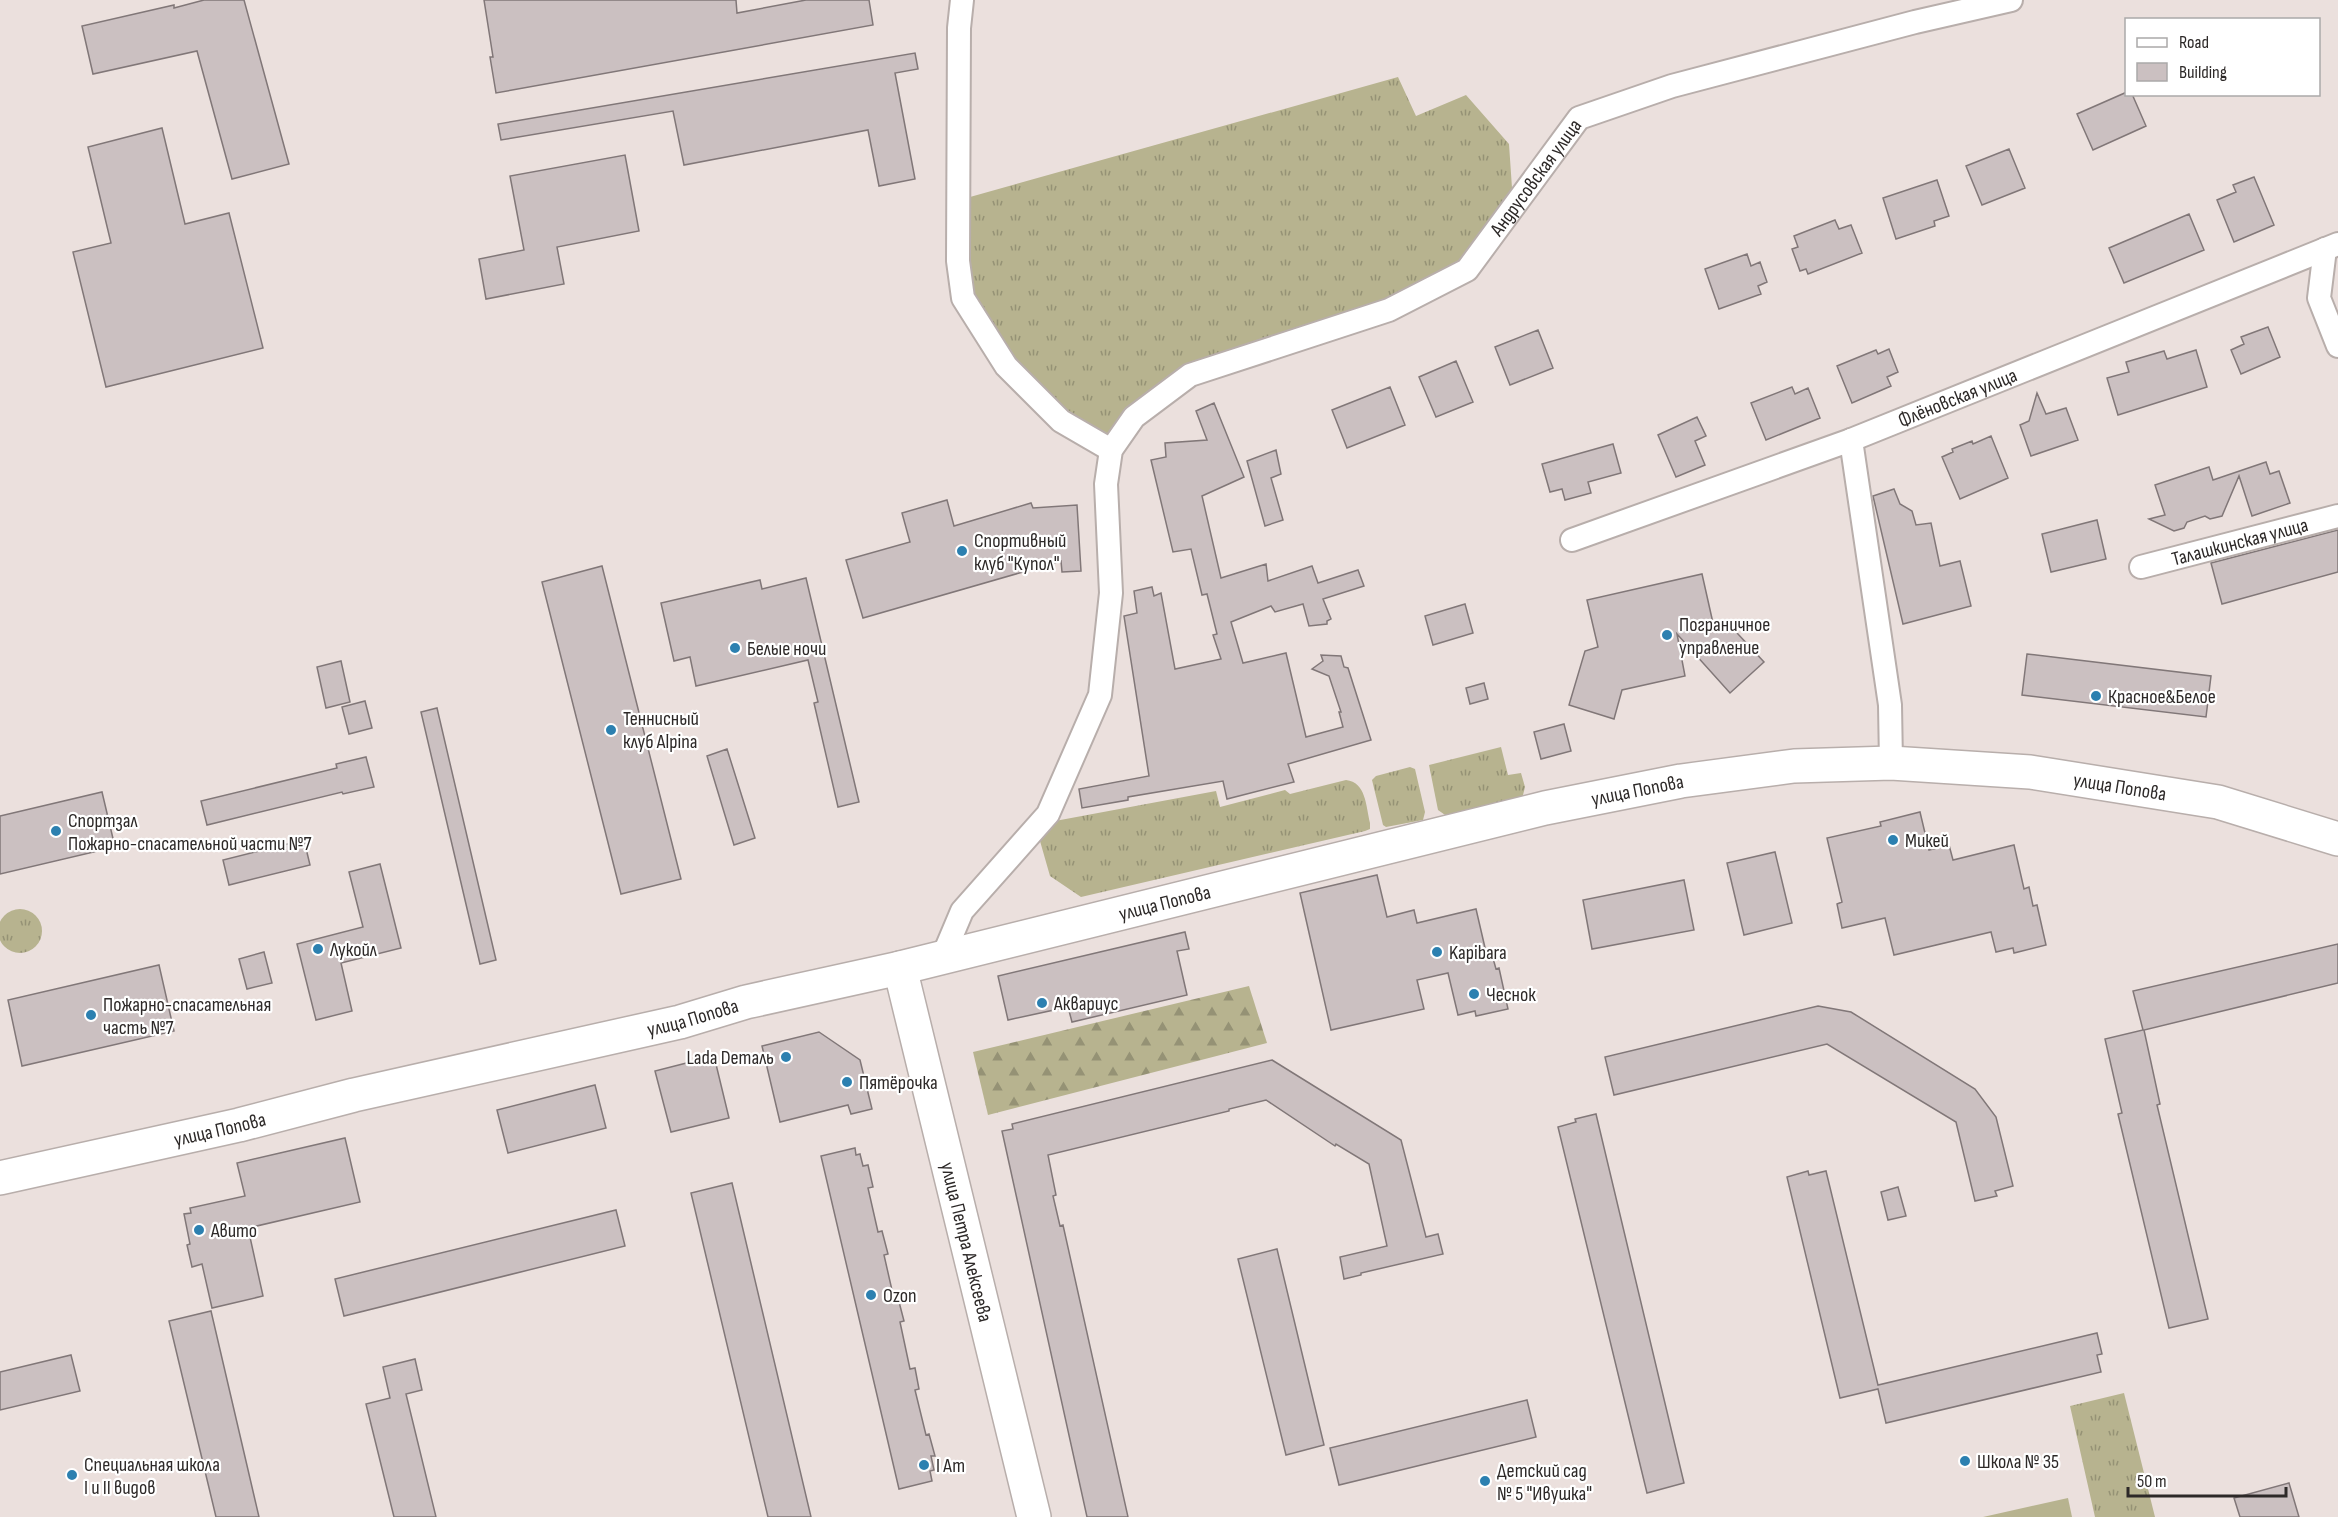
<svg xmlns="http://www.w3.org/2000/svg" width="2338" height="1517" font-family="'Sofia Sans Condensed',sans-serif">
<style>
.grass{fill:url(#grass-tufts)}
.forest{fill:url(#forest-firs)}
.pitch{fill:#b7b38f}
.building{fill:#cbc0c1;stroke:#817778;stroke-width:1.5}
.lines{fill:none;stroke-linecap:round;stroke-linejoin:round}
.street-casing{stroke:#b8aeab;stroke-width:26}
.secondary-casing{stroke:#b8aeab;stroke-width:36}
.street{stroke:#fff;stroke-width:22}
.secondary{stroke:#fff;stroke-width:33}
.poi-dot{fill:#2c80b0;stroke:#fff;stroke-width:2}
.labels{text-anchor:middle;stroke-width:4.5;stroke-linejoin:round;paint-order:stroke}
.street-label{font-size:20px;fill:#2d2928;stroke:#fff}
.poi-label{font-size:20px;fill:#2d2928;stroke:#fff;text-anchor:start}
</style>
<defs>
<pattern id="grass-tufts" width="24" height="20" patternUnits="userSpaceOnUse" patternTransform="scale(1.5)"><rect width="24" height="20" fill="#b7b38f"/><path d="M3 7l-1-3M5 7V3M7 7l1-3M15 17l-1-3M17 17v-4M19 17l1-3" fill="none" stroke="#959275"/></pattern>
<pattern id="forest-firs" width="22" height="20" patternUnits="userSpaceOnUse" patternTransform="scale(1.5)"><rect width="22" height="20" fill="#b7b38f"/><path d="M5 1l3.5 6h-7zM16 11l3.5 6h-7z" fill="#959275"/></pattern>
</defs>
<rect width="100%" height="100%" fill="#ebe0dd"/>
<path class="grass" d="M1398 77 1416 116 1466 95 1509 144 1512 188 1461 260 1386 299 1186 364 1128 407 1105 437 1065 412 1009 355 972 292 968 257 970 197Z
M1501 747 1508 775 1521 773 1525 787 1522 799 1448 817 1438 810 1429 765Z
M1410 767 1415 769 1425 812 1423 820 1386 827 1383 825 1372 780 1376 776Z
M1346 780C1366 782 1366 806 1370 823V829L1365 831 1081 897 1050 876 1040 841 1055 821 1216 791 1220 807 1285 790 1290 794Z
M-2 931a22 22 0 1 1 44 0a22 22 0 1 1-44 0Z
M2124 1393 2155 1517H2095L2070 1406Z"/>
<path class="forest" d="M1249 986 1267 1043 988 1115 973 1052Z"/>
<path class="pitch" d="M2068 1498 2072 1517H1983Z"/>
<path class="building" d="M204 0H244L289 164 232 179 197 51 93 74 82 26 174 5V8Z
M484 0H736L737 13 806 0H869L873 25 496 93 490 57H493Z
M915 53 918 69 895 73 915 179 879 186 868 130 684 165 673 111 501 140 498 124Z
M2127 92V94H2132L2146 126 2093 150 2077 114Z
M162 128 185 224 229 213 263 348 106 387 73 252 111 243 88 147Z
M2009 149 2025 188 1982 205 1966 166Z
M625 155 639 231 557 247 564 284 486 299 479 259 524 250 510 176Z
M2254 177 2274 225 2234 242 2217 200 2236 192 2233 185Z
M1937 180 1949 216 1934 221 1935 226 1896 239 1883 198Z
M2189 214 2204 250 2124 283 2109 248Z
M1835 220 1839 229 1851 225 1862 253 1808 274 1806 269 1800 271 1792 249 1798 247 1794 236Z
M1747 254 1751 266 1760 262 1767 282 1758 286 1761 294 1719 309 1705 269Z
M2268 327 2280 357 2241 374 2231 350 2244 344 2241 337Z
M1538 330 1553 368 1510 385 1495 347Z
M1889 349 1898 372 1887 377 1891 386 1852 403 1837 366 1876 350 1878 354Z
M2196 350 2207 387 2118 415 2107 378 2129 372 2126 362 2164 351 2167 359Z
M1456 361 1473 402 1436 417 1419 377Z
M1390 387 1405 425 1347 448 1332 410Z
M1792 387 1795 394 1808 388 1820 418 1766 440 1751 403Z
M2037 393 2046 414 2066 408 2078 440 2031 456 2020 425 2029 421Z
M1214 403 1244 477 1202 496 1221 578 1266 564 1268 581 1312 566 1318 583 1358 570 1364 586 1323 599 1331 619 1327 621V624L1309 626 1303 604 1275 612 1271 606 1231 622 1243 663 1286 653 1306 737 1343 727 1339 712H1341L1329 676 1312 669 1323 661 1321 655 1341 656 1344 667 1348 668 1371 740 1288 764 1294 782 1227 799 1223 781 1128 797V800L1082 808 1079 789 1149 776 1124 616 1137 613 1134 591 1152 587 1154 596 1161 593 1175 669 1221 659 1213 635 1217 634 1207 594 1202 595 1191 549 1173 552 1151 460 1166 457 1165 443 1207 440 1196 411Z
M1697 417 1706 436 1695 441 1705 465 1676 477 1658 435Z
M1991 436 2008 478 1960 499 1942 457 1953 452 1952 449 1972 441 1973 444Z
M1613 444 1621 473 1588 482 1591 493 1565 500 1562 489 1550 492 1542 464Z
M1276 450 1281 474 1271 478 1283 520 1265 526 1247 461Z
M2266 462 2270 474 2279 471 2290 503 2252 516 2239 476 2222 516 2210 519 2205 516 2187 522 2184 528 2174 531 2149 519 2165 515 2155 485 2209 467 2213 480Z
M1894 489 1900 504 1912 511 1916 525 1931 523 1940 566 1960 561 1971 606 1903 624 1873 496Z
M947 500 954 526 1031 503 1033 508 1077 505 1081 571 1062 572 1061 561 863 618 846 560 910 542 902 513Z
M2097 520 2106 559 2051 572 2042 534Z
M2338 530V572L2222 604 2211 563Z
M602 566 681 879 621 894 542 582Z
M1702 574 1713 623 1725 620 1764 662 1730 693 1677 634 1685 676 1622 690 1614 719 1569 705 1585 651 1598 647 1587 600Z
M806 578 859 802 838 807 814 703 818 702 808 660 696 686 690 657 674 661 661 603 760 580 762 589Z
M1465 604 1473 633 1433 645 1425 616Z
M2027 654 2211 676 2206 717 2022 695Z
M341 661 350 702 326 708 317 667Z
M1484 683 1488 699 1470 704 1466 688Z
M365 701 372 728 349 734 342 707Z
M437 708 496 960 480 964 421 712Z
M1564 724 1571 751 1541 759 1534 732Z
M727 749 755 838 734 845 707 756Z
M366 757 374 787 343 794 342 792 207 825 201 801 337 768 336 764Z
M102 792 115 847 0 874V816Z
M1920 812 1929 850 1949 845 1953 860 2014 845 2024 889 2029 887 2033 906 2037 905 2046 945 2014 953 2013 948 1996 952 1991 932 1894 955 1885 918 1842 928 1837 904 1842 902 1827 838 1881 826 1880 822Z
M304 840 310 865 229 885 223 860Z
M1775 852 1792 923 1744 935 1727 863Z
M380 864 401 948 341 963 352 1011 316 1020 297 944 363 927 349 872Z
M1377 875 1387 917 1414 910 1417 923 1476 909 1486 952 1491 951 1496 969 1499 968 1508 1009 1476 1016 1475 1011 1458 1015 1448 973 1417 980 1424 1009 1331 1030 1300 893Z
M1684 880 1694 930 1592 949 1583 900Z
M1185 932 1189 949 1177 951 1187 995 1072 1022 1068 1007 1008 1020 998 976Z
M2338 944V983L2144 1030 2160 1104 2157 1105 2208 1319 2169 1328 2118 1114 2122 1113 2105 1039 2143 1030 2133 991Z
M264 952 272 983 247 989 239 959Z
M159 965 174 1031 22 1066 8 1000Z
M1818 1006 1851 1012 1975 1089 1996 1117 2013 1186 1995 1191 1997 1196 1975 1201 1956 1122 1827 1044 1614 1095 1605 1057Z
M819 1032 860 1060 872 1109 851 1114 848 1105 780 1122 762 1046Z
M714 1056 729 1118 671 1132 655 1071Z
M1272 1060 1401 1140 1426 1237 1438 1234 1443 1254 1361 1273V1275L1344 1279 1340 1257 1387 1246 1369 1164 1336 1144 1335 1146 1266 1100 1229 1109V1111L1048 1155 1056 1195 1053 1196 1060 1226 1063 1225 1128 1517H1087L1002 1131 1013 1129 1012 1124Z
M595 1085 606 1128 508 1153 497 1110Z
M1596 1114 1684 1483 1647 1493 1558 1127 1576 1122 1575 1119Z
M345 1138 360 1202 248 1228 263 1296 212 1308 202 1264 192 1267 187 1245 190 1244 184 1214 191 1213 190 1208 245 1196 237 1163Z
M855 1148 856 1155 860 1154 863 1166 868 1165 873 1187 868 1188 878 1232 882 1231 888 1254 884 1255 894 1299 898 1298 904 1321 900 1322 910 1369 915 1368 919 1389 915 1390 926 1435 929 1434 935 1456H931L934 1470 930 1471 932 1481 899 1489 821 1156Z
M1808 1171 1809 1175 1826 1171 1878 1385 2097 1333 2102 1354 2097 1355 2101 1372 1886 1423 1878 1389 1840 1398 1787 1177Z
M732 1183 811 1517H768L691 1193Z
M1898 1187 1906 1216 1888 1220 1881 1192Z
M616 1210 625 1246 344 1316 335 1279Z
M1277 1249 1324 1445 1286 1455 1238 1259Z
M211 1311 259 1517H216L169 1321Z
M71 1355 80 1391 0 1410V1372Z
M415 1359 422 1390 406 1394 436 1517H394L366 1404 390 1398 383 1367Z
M1527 1400 1536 1437 1339 1485 1330 1448Z
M2289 1483 2299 1517H2240L2234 1498Z"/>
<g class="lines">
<defs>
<g id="street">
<path d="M962 0 959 28 958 261 963 298 1006 366 1061 421 1111 450"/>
<path d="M2325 249 2319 298 2338 346"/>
<path d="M1851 440 1890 705 1891 763"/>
<path id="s1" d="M1572 540 1851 440 2338 244"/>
<path id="s2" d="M2141 567 2338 516"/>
<path id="s3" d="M943 956 962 911 1048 814 1100 695 1111 593 1106 484 1111 450 1134 417 1190 375 1389 310 1467 270 1579 118 1672 86 1915 22 2011 0"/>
</g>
<g id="secondary">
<path id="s4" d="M900 968 1034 1517"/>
<path id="s5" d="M0 1178 239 1125 354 1095 680 1022 746 1002 900 968 1545 808 1681 781 1794 766 1891 763 2030 772 2218 802 2338 839"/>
</g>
</defs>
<use href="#street" class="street-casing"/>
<use href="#secondary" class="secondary-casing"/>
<use href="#street" class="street"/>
<use href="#secondary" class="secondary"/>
</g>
<g class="poi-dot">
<circle cx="962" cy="551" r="6"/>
<circle cx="1667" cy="635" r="6"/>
<circle cx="735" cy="648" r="6"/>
<circle cx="2096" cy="696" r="6"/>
<circle cx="611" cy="730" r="6"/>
<circle cx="56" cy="831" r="6"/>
<circle cx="1893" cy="840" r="6"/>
<circle cx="318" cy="949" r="6"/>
<circle cx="1437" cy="952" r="6"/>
<circle cx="1474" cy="994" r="6"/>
<circle cx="1042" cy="1003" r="6"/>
<circle cx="91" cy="1015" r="6"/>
<circle cx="786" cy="1057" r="6"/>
<circle cx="847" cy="1082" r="6"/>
<circle cx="199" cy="1230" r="6"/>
<circle cx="871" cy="1295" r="6"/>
<circle cx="1965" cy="1461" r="6"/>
<circle cx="924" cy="1465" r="6"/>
<circle cx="72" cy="1475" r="6"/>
<circle cx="1485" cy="1481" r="6"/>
</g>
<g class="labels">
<g class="street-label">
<text dy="7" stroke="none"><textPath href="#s3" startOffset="1077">Андрусовская улица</textPath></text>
<text dy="7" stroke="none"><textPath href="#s1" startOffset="411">Флёновская улица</textPath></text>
<text dy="7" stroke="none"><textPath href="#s2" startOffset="102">Талашкинская улица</textPath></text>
<text dy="7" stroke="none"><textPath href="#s5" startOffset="2169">улица Попова</textPath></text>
<text dy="7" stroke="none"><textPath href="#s5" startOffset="1683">улица Попова</textPath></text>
<text dy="7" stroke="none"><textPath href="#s5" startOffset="1197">улица Попова</textPath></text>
<text dy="7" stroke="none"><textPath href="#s5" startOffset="711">улица Попова</textPath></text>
<text dy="7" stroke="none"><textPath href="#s5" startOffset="225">улица Попова</textPath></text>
<text dy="7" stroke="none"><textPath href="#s4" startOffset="282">улица Петра Алексеева</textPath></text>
</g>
<g class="poi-label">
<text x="974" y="547">Спортивный<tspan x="974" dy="23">клуб "Купол"</tspan></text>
<text x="1679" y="631">Пограничное<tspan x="1679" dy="23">управление</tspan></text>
<text x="747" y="655">Белые ночи</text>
<text x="2108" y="703">Красное&amp;Белое</text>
<text x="623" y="725">Теннисный<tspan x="623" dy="23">клуб Alpina</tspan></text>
<text x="68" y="827">Спортзал<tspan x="68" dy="23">Пожарно-спасательной части №7</tspan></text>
<text x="1905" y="847">Микей</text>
<text x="330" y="956">Лукойл</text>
<text x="1449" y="959">Kapibara</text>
<text x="1486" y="1001">Чеснок</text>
<text x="1054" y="1010">Аквариус</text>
<text x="103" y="1011">Пожарно-спасательная<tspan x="103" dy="23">часть №7</tspan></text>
<text x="774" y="1064" text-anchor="end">Lada Dеталь</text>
<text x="859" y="1089">Пятёрочка</text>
<text x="211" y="1237">Авито</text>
<text x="883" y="1302">Ozon</text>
<text x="1977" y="1468">Школа № 35</text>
<text x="84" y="1471">Специальная школа<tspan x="84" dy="23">I и II видов</tspan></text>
<text x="936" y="1472">I Am</text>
<text x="1497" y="1477">Детский сад<tspan x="1497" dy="23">№ 5 "Ивушка"</tspan></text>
</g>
</g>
<rect x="2125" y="18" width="195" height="78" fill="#ffffff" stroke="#aba9a9" stroke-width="1.5"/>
<rect x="2137" y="38" width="30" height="9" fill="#ffffff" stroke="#aba9a9" stroke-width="1.5"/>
<text x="2179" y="48" font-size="18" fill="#2d2928">Road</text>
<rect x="2137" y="63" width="30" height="18" fill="#cbc0c1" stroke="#aba9a9" stroke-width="1.5"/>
<text x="2179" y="78" font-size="18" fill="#2d2928">Building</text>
<path d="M2128 1487v9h158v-9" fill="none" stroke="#2d2928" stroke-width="3"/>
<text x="2137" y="1487" font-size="18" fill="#2d2928" stroke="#ffffff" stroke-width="4.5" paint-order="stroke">50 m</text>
</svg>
